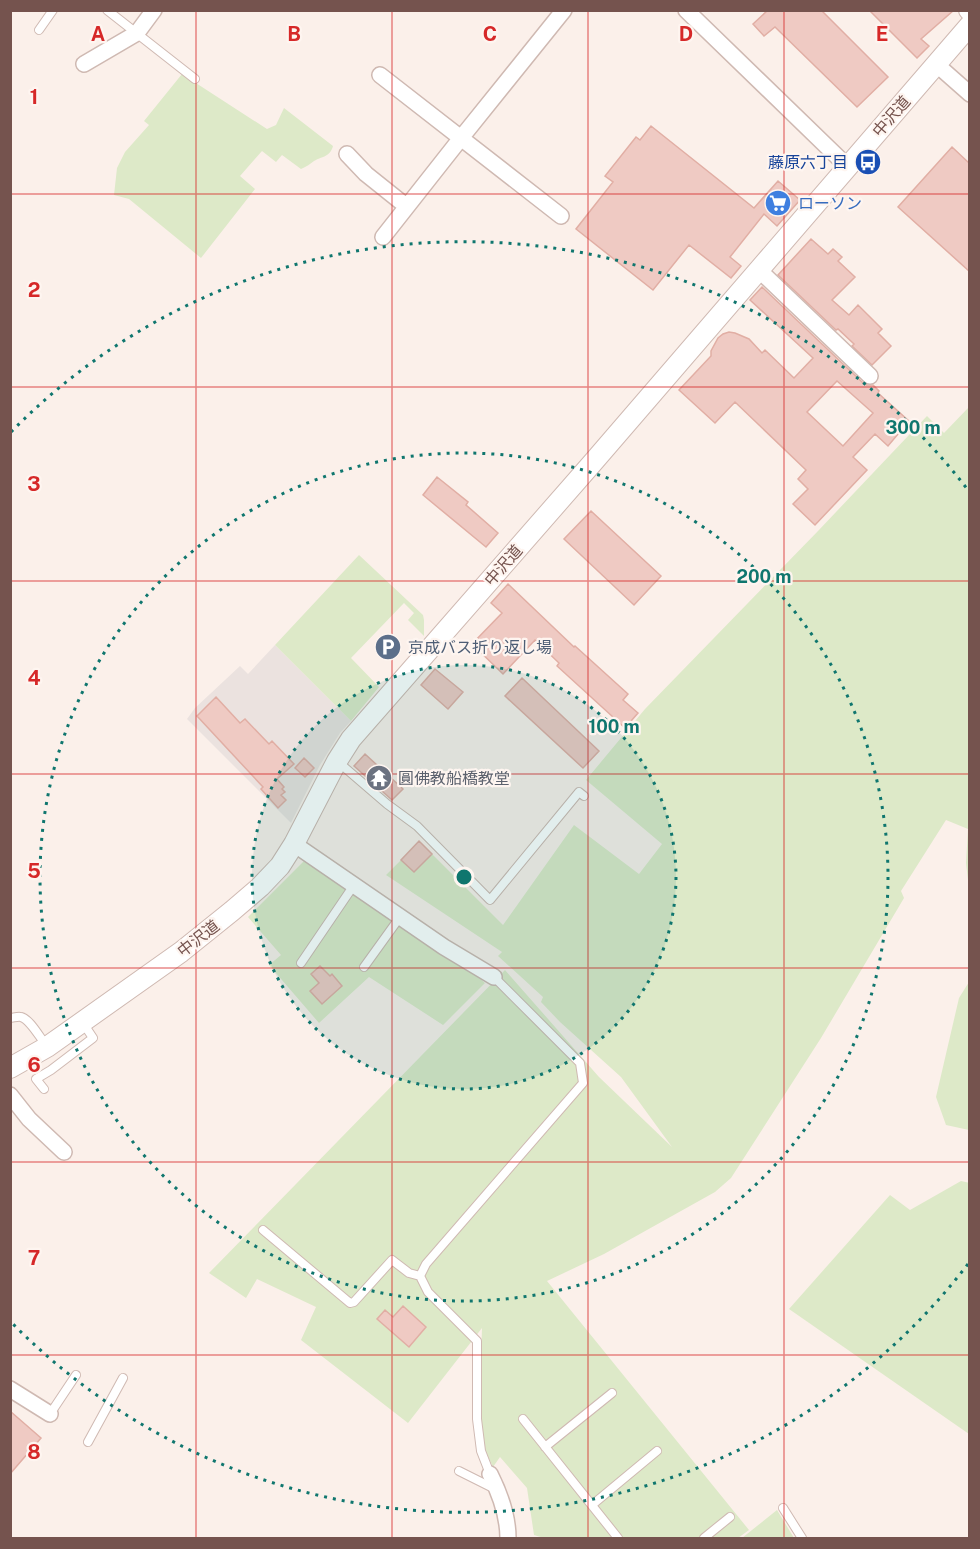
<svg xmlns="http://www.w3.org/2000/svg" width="980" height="1549" font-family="'Public Sans','Noto Sans JP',sans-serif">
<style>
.industrial{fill:#ebe2df}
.green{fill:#dde9c8}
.building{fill:#efcac3;stroke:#e1aea4;stroke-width:1.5;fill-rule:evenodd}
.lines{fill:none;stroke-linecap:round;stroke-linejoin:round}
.service-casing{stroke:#cfb9b2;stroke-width:10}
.minor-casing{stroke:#cfb9b2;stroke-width:18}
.tertiary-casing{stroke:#cfb9b2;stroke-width:22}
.service{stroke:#fff;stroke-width:8}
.minor{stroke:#fff;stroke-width:15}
.tertiary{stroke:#fff;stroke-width:20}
.grid{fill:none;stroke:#d62828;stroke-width:1.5;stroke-opacity:0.55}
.ring{fill:none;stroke:#0f766e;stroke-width:3;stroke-dasharray:3 6}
.labels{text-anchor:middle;stroke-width:4.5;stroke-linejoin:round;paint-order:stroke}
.street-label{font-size:16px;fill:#75534e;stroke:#fef5f0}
.transit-label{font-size:16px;fill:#164399;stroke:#fef5f0;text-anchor:end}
.shop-label{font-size:16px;fill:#366cbe;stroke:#fef5f0;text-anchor:start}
.service-label{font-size:16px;fill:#4e5e75;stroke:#fef5f0;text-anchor:start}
.worship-label{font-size:16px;fill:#5b616d;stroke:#fef5f0;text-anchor:start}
.grid-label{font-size:20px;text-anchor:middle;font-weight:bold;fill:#d62828;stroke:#fef5f0;stroke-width:4.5;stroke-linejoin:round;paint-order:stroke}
.centre{fill:#0f766e;stroke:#fef5f0;stroke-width:3}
.ring-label{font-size:18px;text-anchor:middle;font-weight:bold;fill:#0f766e;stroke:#fef5f0;stroke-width:4.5;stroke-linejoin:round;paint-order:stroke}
</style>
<rect width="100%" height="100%" fill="#fbf0ea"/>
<path class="industrial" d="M275 645 351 721 340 733 320 765 291 823 187 719 195 708 240 666 248 674Z"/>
<path class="green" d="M182 74 267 129 276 125 284 108 333 146C330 157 323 156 314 161 310 164 306 167 301 169L282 155 276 162 262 151 240 176 255 189 201 258 129 199 114 195 117 168 125 152 149 125 144 121Z
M969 407V889L966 863 968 829 946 820 901 891 904 898 821 1038 731 1178 715 1192 604 1254 547 1281 749 1530 738 1538H544L534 1535 527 1488 500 1457 493 1467 485 1450 479 1422 482 1328 408 1423 301 1340 316 1307 257 1279 246 1298 209 1273 505 970 599 1077 672 1147 621 1077 560 1022 541 1002 543 997 498 956 502 952 386 875 401 860 414 872 432 854 503 925 574 825 639 874 662 844 586 780 645 709 818 531 927 416 944 433Z
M359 555 423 615 424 620V636L408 620 414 613 404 603 351 658 379 687 351 721 275 645Z
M306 859 475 974 485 983 443 1025 369 977 319 1023 269 965 281 955 248 917Z
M969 982 970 1130H969L946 1125 936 1097 959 998Z
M961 1181 970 1183 969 1434 789 1309 890 1195 910 1210Z
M777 1510 794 1538H742Z"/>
<path class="building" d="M768 10H821L888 77 857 107 775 27 764 36 753 24Z
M869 10H954L921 39 929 46 917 58Z
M651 126 754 208 778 181 800 200 777 226 764 214 730 257 741 266 731 278 689 245 653 290 576 229 613 182 605 176 636 137 640 140Z
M952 147 969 163V271L898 207Z
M811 239 828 254 833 249 842 257 838 261 855 277 832 300 849 315 858 305 882 329 878 333 891 346 872 365 852 346 854 344 838 329 836 330 778 275Z
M762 287 863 383 867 385H873L879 391 878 393 909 421 888 446 875 434 853 457 867 470 815 525 793 504 808 489 798 479 806 470 735 402 715 423 679 390 711 356V351L718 338 723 334 729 332 735 333 749 339 762 353 765 350 794 378 813 358 750 300ZM837 381 873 413 843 446 807 412Z
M437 477 468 502 466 505 498 533 486 547 423 495Z
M591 511 661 576 634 605 564 539Z
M508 584 574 647 575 646 628 694 623 700 638 713 625 728 557 666 559 663 535 640 503 674 472 644 502 613 491 603Z
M435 669 463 692 448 709 421 685Z
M522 678 599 751 583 768 505 696Z
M216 697 240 723 245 719 269 744 272 741 294 764 277 779 284 787 282 789 285 792 281 795 286 800 278 808 261 789 263 787 197 716Z
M365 754 403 789 392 800 354 766Z
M304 758 314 768 305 777 295 768Z
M419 841 432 854 414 872 401 860Z
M320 966 330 976 332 974 342 986 322 1004 310 991 319 983 311 974Z
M403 1306 426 1327 409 1347 377 1319 385 1310 393 1317Z
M10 1411 41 1438 10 1474Z"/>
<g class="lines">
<defs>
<path id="service" d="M107 10 195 79
M39 30 53 10
M337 761 387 804 417 826 490 900 579 792 584 796
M301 963 354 885
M364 967 400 917
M10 1018C13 1018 18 1016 21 1017 30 1019 40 1038 46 1045
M44 1089 36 1079 51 1070 93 1038 83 1023
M263 1230 350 1303 354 1302 392 1260 409 1273 420 1276
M50 1414 76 1375
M523 1419 618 1538
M88 1442 123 1378
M545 1447 612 1393
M459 1471 497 1490
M490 1474 481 1451 477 1419V1341L428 1292 420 1276 426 1264 583 1083 580 1063 494 977
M592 1505 657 1451
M783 1508 802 1538
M704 1538 730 1517"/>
<path id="minor" d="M686 10 848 167
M84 64 137 33 154 10
M936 64 970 94
M380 75 561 216
M347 154 366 174 406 206
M383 237 461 138 564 10
M759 270 870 376
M294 844 444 947 494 977
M10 1095 29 1119 64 1152
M10 1389 50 1414
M490 1474C500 1494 508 1516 508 1538"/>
<path id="tertiary" d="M969 10 970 11
M10 1068 47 1047 181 952 232 911 260 887 280 866 294 844 337 761 351 739 595 460 970 25"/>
</defs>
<use href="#service" class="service-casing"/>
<use href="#minor" class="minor-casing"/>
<use href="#tertiary" class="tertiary-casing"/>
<use href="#service" class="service"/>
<use href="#minor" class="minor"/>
<use href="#tertiary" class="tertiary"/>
</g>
<path class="grid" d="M196 10V1538M392 10V1538M588 10V1538M784 10V1538M10 194H970M10 387H970M10 581H970M10 774H970M10 968H970M10 1162H970M10 1355H970"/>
<circle cx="464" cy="877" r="212" fill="#0f766e" fill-opacity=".12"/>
<g class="ring">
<circle cx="464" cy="877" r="212"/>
<circle cx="464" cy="877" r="424"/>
<path d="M968 1264A635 635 0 0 1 11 1322M11 432A635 635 0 0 1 968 490"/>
</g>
<defs>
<symbol id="bus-disc" viewBox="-11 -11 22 22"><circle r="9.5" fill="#1a4fb4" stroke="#fef5f0"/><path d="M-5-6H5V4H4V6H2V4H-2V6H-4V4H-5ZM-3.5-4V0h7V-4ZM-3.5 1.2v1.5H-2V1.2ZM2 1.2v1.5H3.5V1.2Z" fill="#fff"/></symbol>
<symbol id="supermarket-disc" viewBox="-11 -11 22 22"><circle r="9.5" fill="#3f7fe0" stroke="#fef5f0"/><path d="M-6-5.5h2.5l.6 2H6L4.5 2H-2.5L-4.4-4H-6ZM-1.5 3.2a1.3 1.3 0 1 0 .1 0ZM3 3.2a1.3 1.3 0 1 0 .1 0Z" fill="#fff"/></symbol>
<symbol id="parking-disc" viewBox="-11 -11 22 22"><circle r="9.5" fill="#5c6f8a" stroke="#fef5f0"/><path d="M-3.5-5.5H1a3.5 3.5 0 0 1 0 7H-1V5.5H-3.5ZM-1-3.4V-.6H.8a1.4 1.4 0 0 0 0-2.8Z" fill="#fff"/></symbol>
<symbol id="temple-disc" viewBox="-11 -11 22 22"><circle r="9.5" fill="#6b7280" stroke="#fef5f0"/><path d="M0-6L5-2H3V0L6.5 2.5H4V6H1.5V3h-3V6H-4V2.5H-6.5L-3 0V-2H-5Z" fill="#fff"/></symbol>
</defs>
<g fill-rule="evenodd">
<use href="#bus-disc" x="853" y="147" width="30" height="30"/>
<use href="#supermarket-disc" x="763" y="188" width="30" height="30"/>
<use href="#parking-disc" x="373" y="632" width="30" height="30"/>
<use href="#temple-disc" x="364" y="763" width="30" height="30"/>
</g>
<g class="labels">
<g class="street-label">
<text transform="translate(891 116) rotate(-49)" y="6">中沢道</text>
<text transform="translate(503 565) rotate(-49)" y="6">中沢道</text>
<text transform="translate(198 938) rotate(-38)" y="6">中沢道</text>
</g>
<g class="transit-label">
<text x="848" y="168">藤原六丁目</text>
</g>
<g class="shop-label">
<text x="798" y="209">ローソン</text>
</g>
<g class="service-label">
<text x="408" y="653">京成バス折り返し場</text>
</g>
<g class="worship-label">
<text x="398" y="784">圓佛教船橋教堂</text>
</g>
</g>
<g class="grid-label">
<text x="98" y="41">A</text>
<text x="294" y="41">B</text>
<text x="490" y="41">C</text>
<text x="686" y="41">D</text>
<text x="882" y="41">E</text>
<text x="34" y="104">1</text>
<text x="34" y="297">2</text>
<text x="34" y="491">3</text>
<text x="34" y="685">4</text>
<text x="34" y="878">5</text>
<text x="34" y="1072">6</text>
<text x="34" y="1265">7</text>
<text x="34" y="1459">8</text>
</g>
<circle cx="464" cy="877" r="9" class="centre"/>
<g class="ring-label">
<text x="913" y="434">300 m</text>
<text x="764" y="583">200 m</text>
<text x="614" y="733">100 m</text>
</g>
<rect width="980" height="1549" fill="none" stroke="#75534e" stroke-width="24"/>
</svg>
